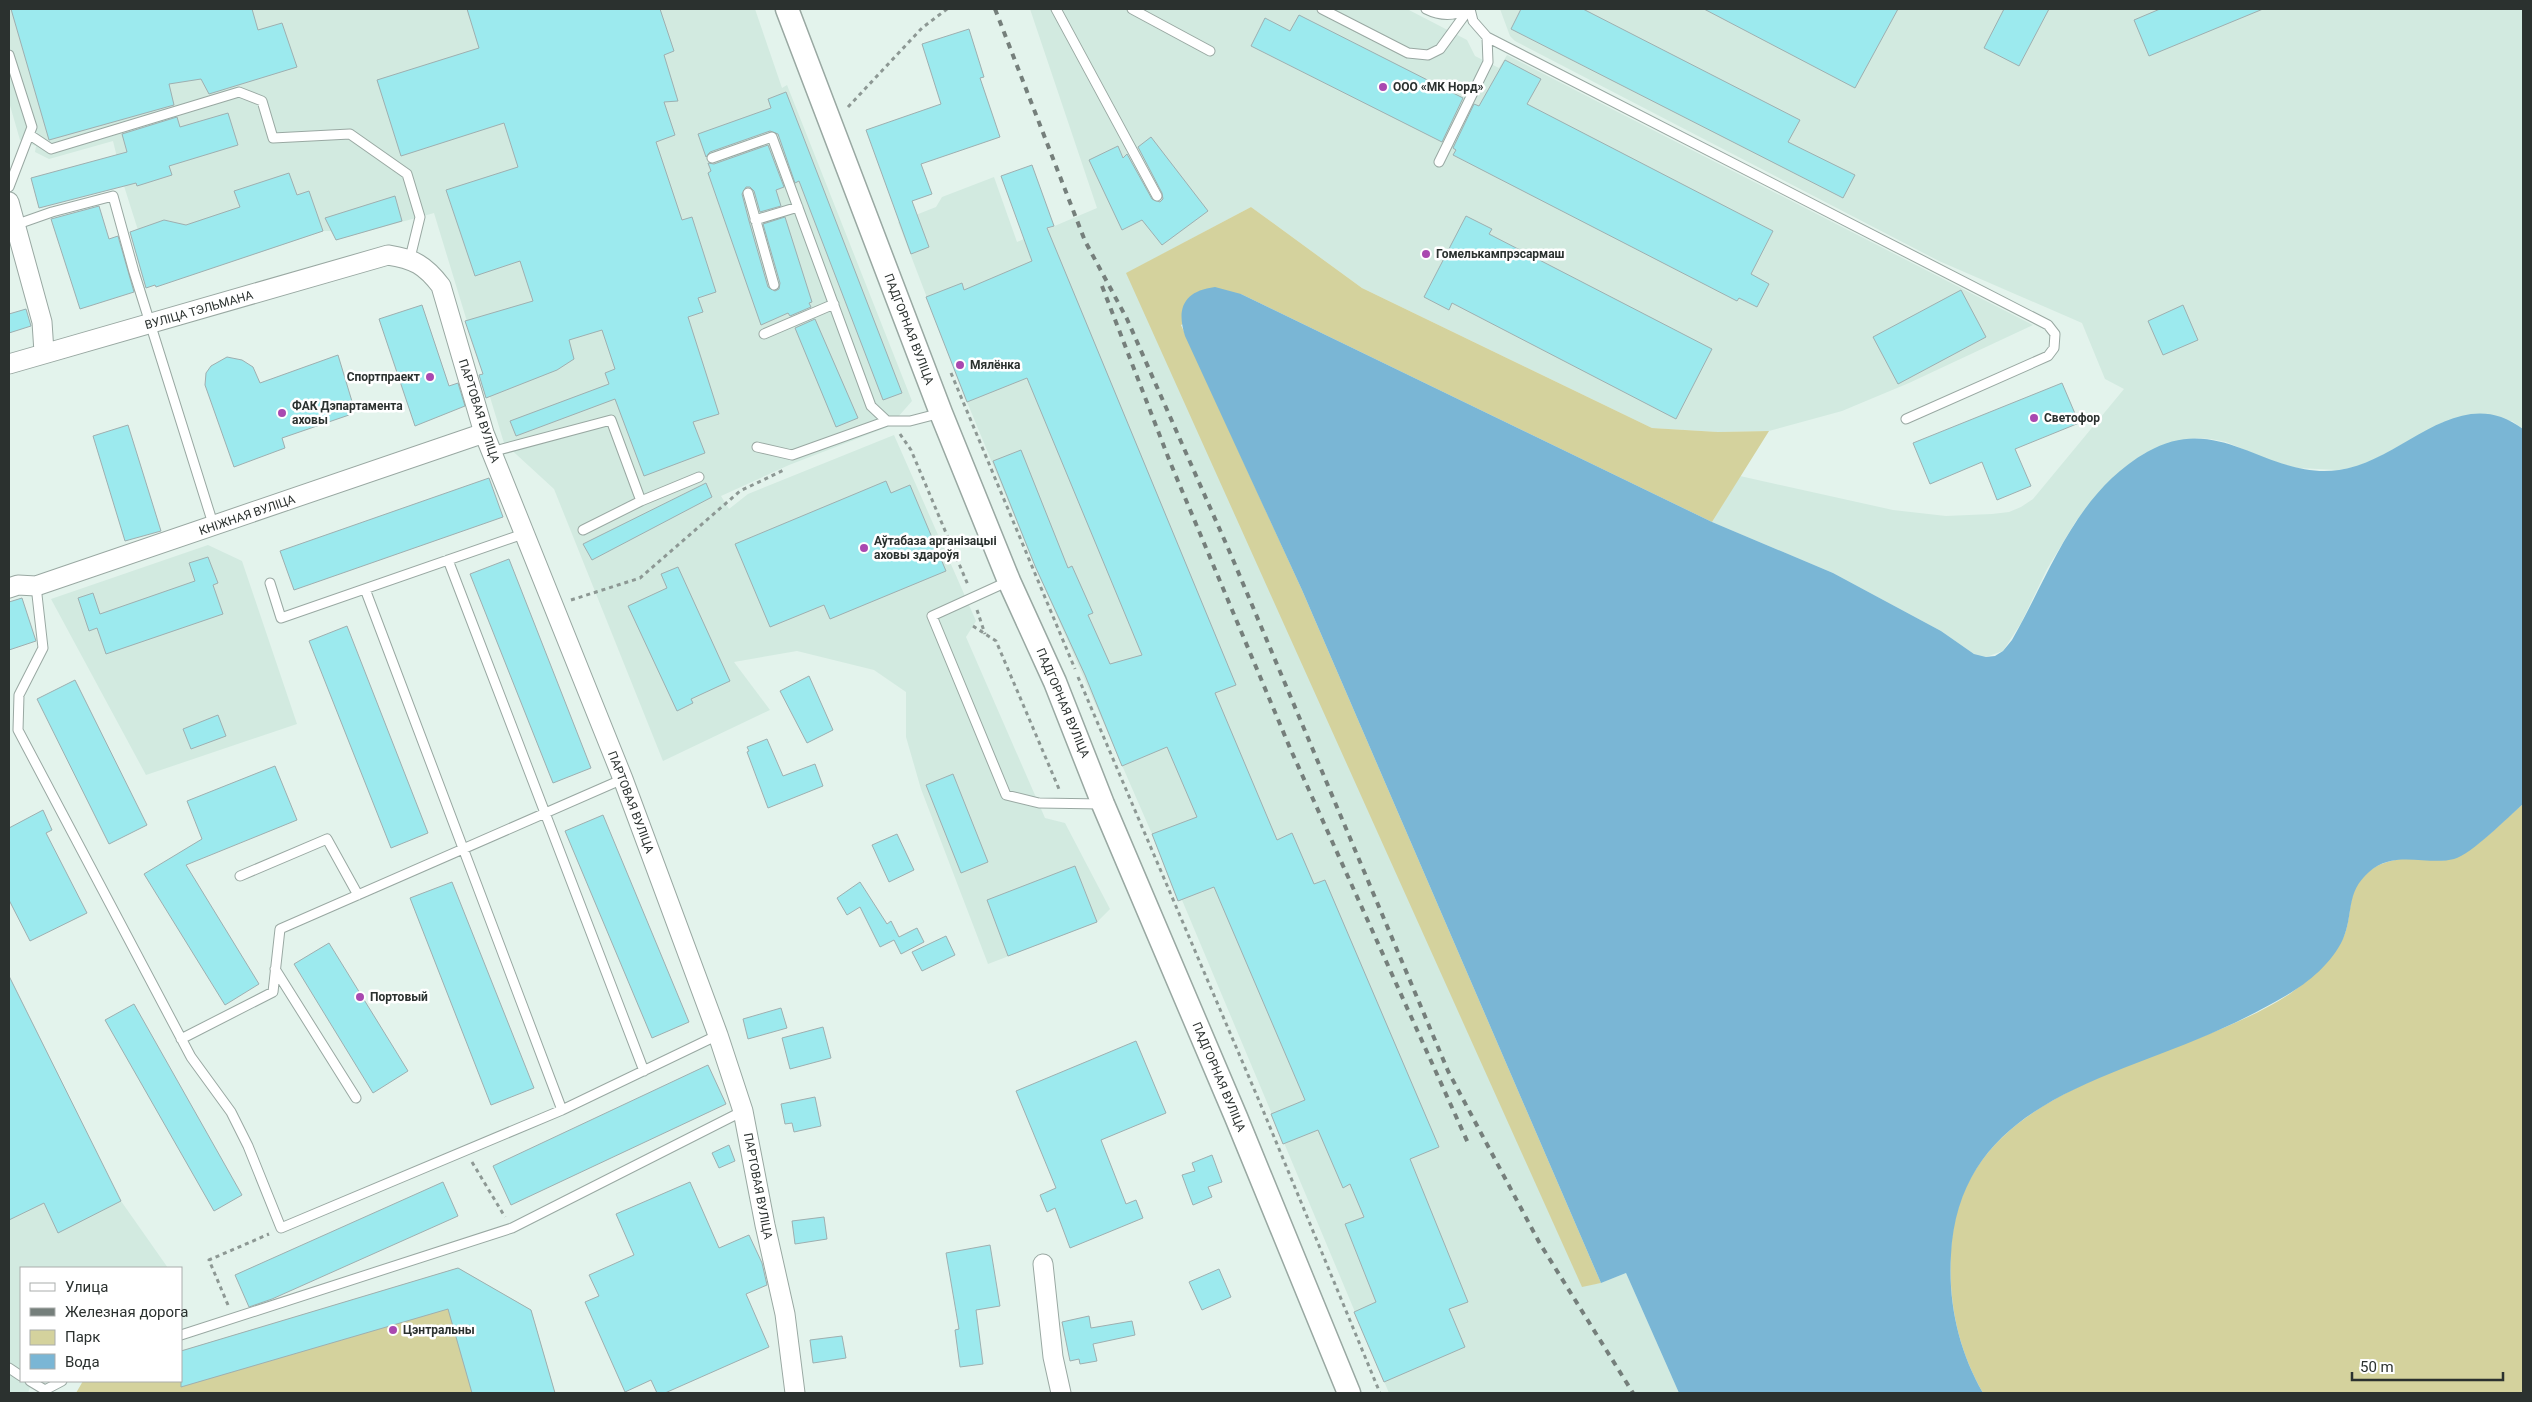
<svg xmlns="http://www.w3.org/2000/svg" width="2532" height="1402" font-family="Roboto,sans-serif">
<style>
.built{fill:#d2eae0}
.green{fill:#d4d29d}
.water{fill:#7ab6d5}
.building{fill:#9ceaee;stroke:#9eafb0}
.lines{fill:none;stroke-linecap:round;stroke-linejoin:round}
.service-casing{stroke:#99a8a2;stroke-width:11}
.minor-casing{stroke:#99a8a2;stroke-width:21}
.tertiary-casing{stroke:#99a8a2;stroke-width:25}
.path{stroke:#8d9894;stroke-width:3;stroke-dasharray:4 4;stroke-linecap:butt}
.service{stroke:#fff;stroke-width:9}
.minor{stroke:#fff;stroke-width:19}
.tertiary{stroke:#fff;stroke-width:22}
.rail{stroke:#757f7b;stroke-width:4;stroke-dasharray:6 6;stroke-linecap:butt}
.poi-dot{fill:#a948b0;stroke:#fff;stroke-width:2}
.labels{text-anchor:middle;stroke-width:5;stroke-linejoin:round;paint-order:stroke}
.poi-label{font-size:12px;font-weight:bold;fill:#2b312f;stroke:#fff;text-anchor:start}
.street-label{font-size:12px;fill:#2b312f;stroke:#fff}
</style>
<rect width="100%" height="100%" fill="#e3f3ec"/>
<path class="built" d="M9 9H755L782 88 787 85 912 401 890 426 789 465 721 496 729 509 748 494 894 435 976 621 966 637 1045 818 1065 823 1110 909 1097 922 988 964 921 789 906 737V692L874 670 797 651 734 662 770 710 663 761 554 489 504 443 434 213 336 240 331 231H323L156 287 124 186 113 141 49 159 35 152 36 146 20 140 9 102Z
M1030 9H1407L1467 40 1475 56 1499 68 1507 55 2033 325 1909 383 1842 411 1769 431 1718 432 1652 428 1362 288 1251 207 1127 273 1582 1286 1601 1283 1626 1273 1679 1393H1389L1182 900 1178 901 1152 834 1035 566 967 402 898 222 936 207 942 197 994 177 1017 242 1097 208Z
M1500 9H2523V429L2512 421 2443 422 2377 458 2355 467 2338 470 2298 468 2276 463 2226 442 2211 439 2196 438 2145 453 2110 481 2076 521 2047 569 2021 623 2003 651 1986 657 1974 654 1941 631 1833 573 1712 522 1740 476 1893 510 1946 516 1992 514 2009 512 2021 507 2033 499 2124 389 2105 379 2082 323 1939 261 1515 41 1510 36Z
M208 545 242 561 297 724 146 775 51 599Z
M9 976 121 1201 168 1268H21V1381H32L28 1393H9Z"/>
<path class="green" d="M1251 207 1362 288 1652 428 1718 432 1769 431 1712 522 1241 294 1181 325 1302 590 1601 1283 1582 1287 1126 273Z
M2523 804V1393H1983C1958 1349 1948 1302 1951 1250 1961 1077 2177 1069 2291 993 2310 979 2330 960 2342 940 2355 917 2343 887 2372 869 2387 859 2409 857 2426 859 2432 859 2439 861 2445 860 2475 853 2500 823 2523 804Z
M458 1268 531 1310 555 1393H76L83 1381H181V1351Z"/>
<path class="water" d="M1215 287 1241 294 1712 522 1833 573 1941 631 1974 654 1986 657 1995 656 2003 651 2012 640C2050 574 2075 493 2147 452 2221 410 2266 480 2339 470 2402 462 2458 380 2523 429V804C2508 817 2472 854 2454 859 2428 866 2394 849 2369 872 2345 893 2354 914 2343 939 2332 963 2309 982 2287 995 2266 1007 2244 1019 2221 1029 2108 1081 1959 1102 1951 1255 1948 1304 1959 1351 1983 1393H1679L1626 1273 1601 1283 1302 590 1185 336C1176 308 1184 291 1215 287Z"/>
<path class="building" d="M11 9H252L258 30 282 23 297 67 209 94 201 79 169 84 174 105 49 140Z
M467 9H660L674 51 664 55 678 101 664 102 675 135 656 142 682 220 692 217 716 292 698 298 703 312 688 317 719 414 693 422 705 453 644 476 615 399 516 436 510 421 609 384 605 373 615 369 602 330 569 340 574 359 557 370 486 398 479 375 483 374 465 321 533 301 520 261 475 276 446 190 518 167 504 123 401 156 377 80 479 48Z
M1521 9H1583L1800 120 1788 142 1855 175 1843 198 1511 29Z
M1704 9H1898L1855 88Z
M2004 9H2049L2019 66 1984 48Z
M2160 9H2263L2149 56 2134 20Z
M1299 15 1463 98 1442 142 1251 46 1265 18 1290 31Z
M969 29 984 77 980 78 1000 137 921 164 932 194 912 201 929 247 911 254 866 130 941 104 922 44Z
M1505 60 1541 79 1527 104 1773 231 1751 274 1769 284 1757 307 1739 298 1737 301 1453 155 1456 150 1453 148 1474 104 1479 106Z
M786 92 902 393 883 400 799 181 795 183 778 134 770 131 710 152 706 157 698 134 771 108 768 99Z
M228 113 238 145 169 166 172 175 137 186 136 183 39 208 31 178 127 152 122 134 177 117 180 127Z
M1151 137 1208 211 1162 245 1142 220 1122 230 1089 160 1118 146 1123 158 1127 154 1152 199 1160 202 1163 199 1162 193 1138 147Z
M768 145 784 187 776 190 781 206 760 212 754 191 750 187H746L742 194 749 221 768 287 775 291 779 289 780 283 763 224 785 217 812 302 809 303 811 307 790 316 788 313 761 325 708 173 711 171 708 163 714 164Z
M1032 165 1054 226 1047 228 1236 685 1215 693 1277 840 1292 833 1314 884 1325 880 1439 1147 1410 1159 1468 1302 1449 1309 1465 1347 1384 1382 1354 1312 1376 1302 1345 1224 1364 1217 1350 1184 1343 1188 1318 1130 1283 1144 1271 1114 1305 1100 1214 887 1178 901 1152 834 1197 817 1167 747 1122 766 1085 675 1035 566 993 461 1021 450 1068 568 1072 566 1093 613 1088 615 1110 664 1142 655 1027 378 967 402 926 297 962 283 964 290 1032 261 1001 176Z
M289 173 297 195 309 191 323 231 156 287 155 285 146 288 130 232 164 220 186 225 240 207 234 191Z
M395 196 402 221 336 240 325 218Z
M99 206 109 239 118 236 134 292 80 309 51 219Z
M1466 216 1492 229 1489 234 1712 349 1676 419 1452 303 1449 310 1424 297Z
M1961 290 1986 337 1898 384 1873 337Z
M422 305 449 386 458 383 465 406 415 426 379 319Z
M2183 305 2198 340 2163 355 2148 321Z
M26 309 31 326 9 333V314Z
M815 319 858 418 836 427 795 328Z
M338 355 354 408 348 410 349 415 282 438 285 448 234 467 205 385 206 373 211 366 227 357 242 360 253 367 260 383Z
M2062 383 2079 423 2015 449 2031 486 1997 500 1982 462 1930 484 1913 443Z
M128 425 161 531 125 541 93 436Z
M489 478 503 517 294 590 280 551Z
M886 481 891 493 910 485 946 571 830 619 824 605 770 627 735 544Z
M706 483 712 497 592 560 583 544Z
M208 557 218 583 213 585 223 614 106 654 97 628 89 631 78 598 93 593 100 614 195 581 189 563Z
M509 559 591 768 553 783 470 574Z
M678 567 730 681 691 699 693 703 677 711 628 606 667 588 661 574Z
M22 598 36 641 9 650V602Z
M347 626 428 833 391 848 309 641Z
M809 676 833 730 807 743 780 691Z
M75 680 147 825 109 844 37 699Z
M218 715 226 736 191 749 183 729Z
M767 739 783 776 815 764 823 786 768 808 747 752 749 751 747 747Z
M275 766 297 820 186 865 259 984 225 1005 144 874 202 839 187 801Z
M953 774 988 862 961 873 926 785Z
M43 810 52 830 46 833 87 913 30 941 9 900V828Z
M603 815 689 1022 652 1038 565 831Z
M897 834 914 870 889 882 872 845Z
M1075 866 1097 922 1008 956 987 900Z
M452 882 534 1088 491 1105 410 898Z
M860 882 887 924 891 921 899 937 917 928 924 942 901 954 894 940 880 947 860 907 847 915 837 898Z
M946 936 955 955 922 971 912 952Z
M329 943 408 1071 373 1093 294 964Z
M9 976 121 1201 58 1233 44 1203 9 1220Z
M134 1004 242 1195 214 1211 105 1020Z
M781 1008 787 1028 748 1039 743 1019Z
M823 1027 831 1058 790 1069 782 1038Z
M1136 1041 1166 1113 1101 1140 1126 1204 1136 1200 1143 1218 1070 1248 1055 1208 1047 1212 1040 1195 1056 1188 1016 1091Z
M708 1065 726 1104 511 1205 493 1166Z
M815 1097 821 1126 794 1132 792 1123 785 1124 781 1104Z
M729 1145 735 1161 719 1168 712 1153Z
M1212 1155 1222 1182 1208 1187 1212 1197 1193 1205 1182 1175 1195 1171 1192 1163Z
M443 1182 458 1216 272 1299 249 1307 235 1275Z
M690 1182 719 1248 749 1235 762 1263 767 1285 746 1294 769 1347 665 1393H657L651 1380 625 1392 585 1302 599 1296 589 1275 634 1255 616 1214Z
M824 1217 827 1239 795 1244 792 1221Z
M990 1245 1000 1306 976 1310 983 1364 960 1367 955 1330 959 1329 946 1253Z
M458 1268 531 1310 555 1393H472L448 1309 181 1387V1351Z
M1219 1269 1231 1297 1202 1310 1189 1282Z
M1089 1316 1091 1328 1132 1321 1135 1335 1093 1344 1097 1361 1080 1364 1079 1359 1070 1361 1062 1322Z
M842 1336 846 1358 813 1363 810 1340Z"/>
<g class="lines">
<defs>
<path id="service" d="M1056 9 1157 196
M1132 9 1210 51
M1322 9 1408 53 1428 55 1440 49 1469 9
M1426 9C1440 16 1453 17 1467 9
M1470 9 1473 21 1487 37 2048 325 2055 334 2054 348 2048 356 1906 419
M9 55 32 127 9 187
M30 135 51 149 239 92 262 101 273 138 350 134 407 174 420 217 410 258
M712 158 772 137 871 406 887 421H910L941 413
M1439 162 1488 62 1487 37
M748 193 774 285
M755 220 798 207
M15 225 52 212 113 196 134 272 214 527
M764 334 834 304
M757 447 792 455 887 421
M491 452 611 420 641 501 699 477
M583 530 641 501
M448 560 644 1071
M1009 581 932 616 1006 795 1039 803 1102 804
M270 583 281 618 523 534
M36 586 43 648 19 695 18 730 191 1057 231 1112 248 1146 281 1228 562 1110 718 1035
M365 589 562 1110
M240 876 327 839 358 895
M275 969 356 1098
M181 1039 273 992 280 929 623 779
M181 1335 512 1228 743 1111
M9 1368 21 1376
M30 1381 45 1390
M44 1393 45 1390 62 1381"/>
<path id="minor" d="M9 202 42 322 44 352
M9 364 388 255C414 259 425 265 441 286L484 433 623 779 718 1035 743 1111 765 1225 785 1314 795 1393
M9 588 18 585 36 586 484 433
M1043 1264 1053 1357 1061 1393"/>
<path id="tertiary" d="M787 9 941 413 1009 581 1055 682 1103 804 1236 1117 1349 1393"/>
</defs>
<use href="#service" class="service-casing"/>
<use href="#minor" class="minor-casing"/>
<use href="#tertiary" class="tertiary-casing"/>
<path class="path" d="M848 107 922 28 947 9
M951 373 1075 669
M900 434 911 450 968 585
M571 600 640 578 740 491 786 469
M977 610 985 634
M973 626 996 641 1059 789
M1078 677 1260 1103 1380 1393
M472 1162 505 1217
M228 1305 209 1260 269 1234"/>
<use href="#service" class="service"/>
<use href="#minor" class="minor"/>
<use href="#tertiary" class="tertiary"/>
<path class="rail" d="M995 9 1085 241 1127 319 1231 555 1448 1071 1539 1242 1633 1393
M1102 286 1170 462 1290 748 1468 1143"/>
</g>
<g class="poi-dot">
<circle cx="1383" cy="87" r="5"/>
<circle cx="1426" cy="254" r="5"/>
<circle cx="960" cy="365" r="5"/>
<circle cx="430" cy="377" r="5"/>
<circle cx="282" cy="413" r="5"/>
<circle cx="2034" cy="418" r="5"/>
<circle cx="864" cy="548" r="5"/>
<circle cx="360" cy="997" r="5"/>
<circle cx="393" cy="1330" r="5"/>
</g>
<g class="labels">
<g class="poi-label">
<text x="1393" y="91">ООО «МК Норд»</text>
<text x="1436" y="258">Гомелькампрэсармаш</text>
<text x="970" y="369">Мялёнка</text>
<text x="420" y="381" text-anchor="end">Спортпраект</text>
<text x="292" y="410">ФАК Дэпартамента<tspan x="292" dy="14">аховы</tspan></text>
<text x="2044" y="422">Светофор</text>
<text x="874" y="545">Аўтабаза арганізацыі<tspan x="874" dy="14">аховы здароўя</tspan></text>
<text x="370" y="1001">Портовый</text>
<text x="403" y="1334">Цэнтральны</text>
</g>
<g class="street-label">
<text transform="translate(199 310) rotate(-16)" y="4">ВУЛІЦА ТЭЛЬМАНА</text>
<text transform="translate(909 329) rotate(69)" y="4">ПАДГОРНАЯ ВУЛІЦА</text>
<text transform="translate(479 411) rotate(72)" y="4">ПАРТОВАЯ ВУЛІЦА</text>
<text transform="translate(247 515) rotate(-19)" y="4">КНІЖНАЯ ВУЛІЦА</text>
<text transform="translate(1063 703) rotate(67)" y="4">ПАДГОРНАЯ ВУЛІЦА</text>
<text transform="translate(631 802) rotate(69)" y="4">ПАРТОВАЯ ВУЛІЦА</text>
<text transform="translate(1219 1077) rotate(67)" y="4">ПАДГОРНАЯ ВУЛІЦА</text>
<text transform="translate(758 1186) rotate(79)" y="4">ПАРТОВАЯ ВУЛІЦА</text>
</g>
</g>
<rect width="2532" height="1402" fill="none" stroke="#2b312f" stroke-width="20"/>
<rect x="20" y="1267" width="162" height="115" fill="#ffffff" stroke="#aaadac"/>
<rect x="30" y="1283" width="25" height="8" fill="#ffffff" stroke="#aaadac"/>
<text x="65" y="1292" font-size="15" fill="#2b312f">Улица</text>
<rect x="30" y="1308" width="25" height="8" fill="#757f7b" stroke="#aaadac"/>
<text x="65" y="1317" font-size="15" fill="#2b312f">Железная дорога</text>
<rect x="30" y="1330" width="25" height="15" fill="#d4d29d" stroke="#aaadac"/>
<text x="65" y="1342" font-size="15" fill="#2b312f">Парк</text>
<rect x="30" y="1354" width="25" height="15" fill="#7ab6d5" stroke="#aaadac"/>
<text x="65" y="1367" font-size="15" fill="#2b312f">Вода</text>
<path d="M2352 1372v8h151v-8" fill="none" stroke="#2b312f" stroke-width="2.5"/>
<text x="2360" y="1372" font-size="15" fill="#2b312f" stroke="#ffffff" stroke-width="4" paint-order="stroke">50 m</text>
</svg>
